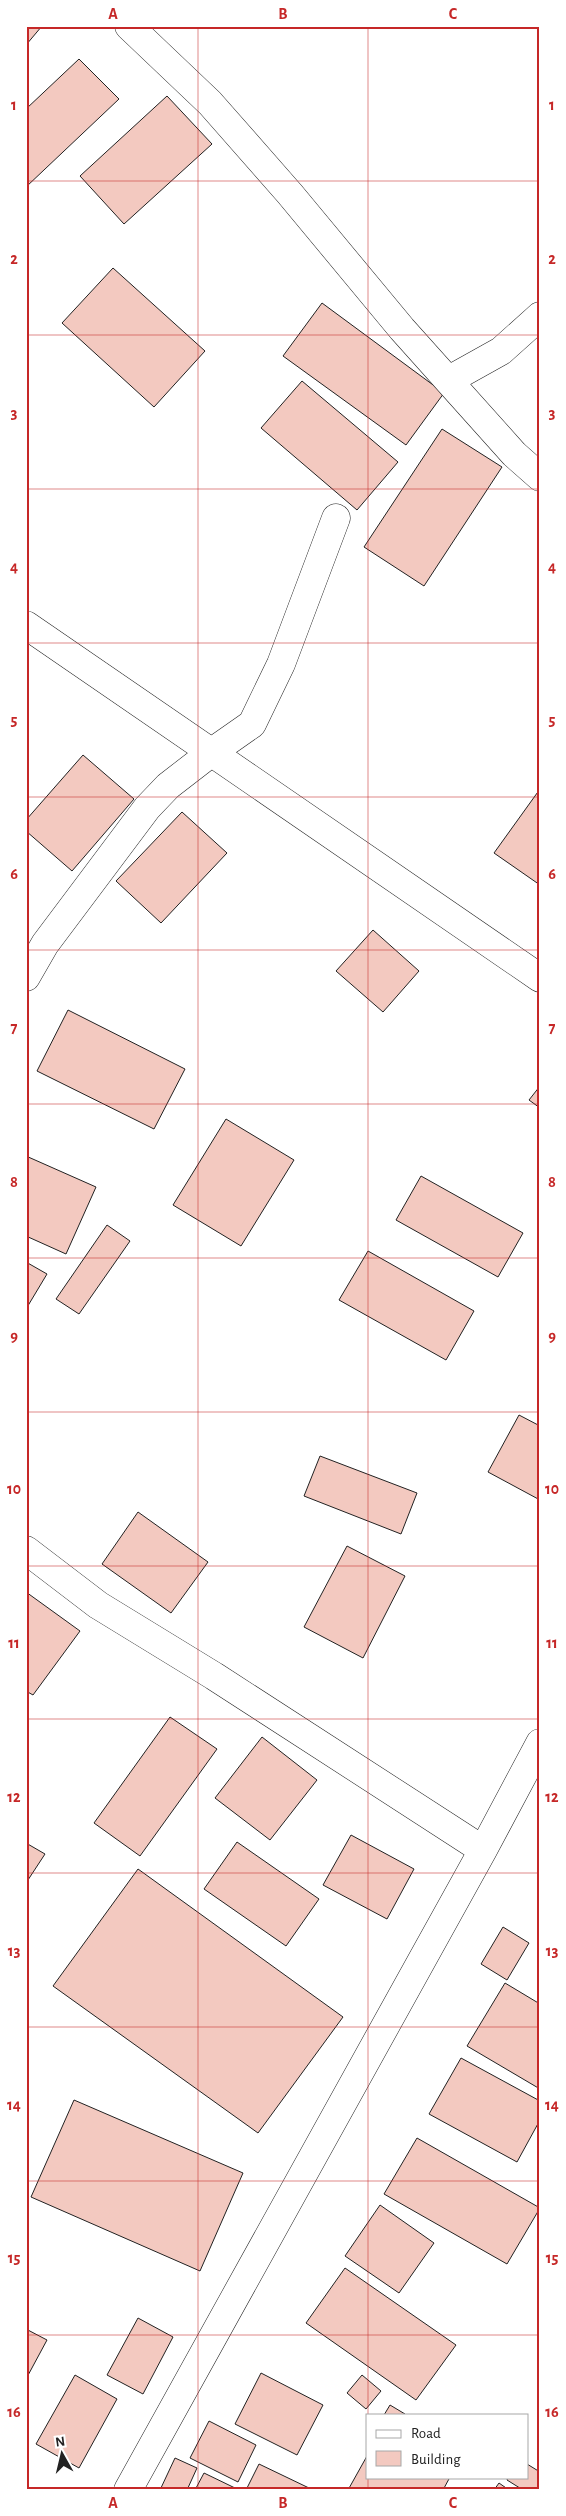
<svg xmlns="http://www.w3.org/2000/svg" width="566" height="2516" font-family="'Alegreya Sans',sans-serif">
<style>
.building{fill:#f3c9c0;stroke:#222}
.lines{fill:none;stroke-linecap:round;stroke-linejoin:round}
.minor-casing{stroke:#222;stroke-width:29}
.minor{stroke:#fff;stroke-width:28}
.grid{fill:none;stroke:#c62828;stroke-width:1;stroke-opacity:0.55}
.neatline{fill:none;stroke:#c62828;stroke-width:2}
.grid-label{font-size:16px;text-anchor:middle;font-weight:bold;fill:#c62828}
</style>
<rect width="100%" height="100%" fill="#fff"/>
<path class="building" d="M26 26H42L26 45Z
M79 59 119 99 26 187V109Z
M167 96 212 144 124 224 80 176Z
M113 268 205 351 154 407 62 323Z
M322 303 444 393 406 445 283 356Z
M302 381 398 462 357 510 261 428Z
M442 429 502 467 424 586 364 547Z
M83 755 134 799 72 871 26 831V820Z
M540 789V885L494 853Z
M182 812 227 853 161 923 116 881Z
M373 930 419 971 383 1012 336 971Z
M68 1010 185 1069 154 1129 37 1071Z
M540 1086V1108L529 1100Z
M226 1119 294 1160 241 1246 173 1205Z
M26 1156 96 1187 66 1254 26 1236Z
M421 1176 523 1233 498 1277 396 1220Z
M107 1225 130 1241 79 1314 56 1299Z
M368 1251 474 1311 446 1360 339 1300Z
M26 1262 47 1274 26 1309Z
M519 1415 540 1426V1500L488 1472Z
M320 1456 417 1493 401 1534 304 1496Z
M138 1512 208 1562 171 1613 102 1564Z
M347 1546 405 1576 363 1658 304 1627Z
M26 1592 80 1631 33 1695 26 1691Z
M170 1717 217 1749 140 1856 94 1823Z
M262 1737 317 1780 270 1840 215 1798Z
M351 1835 414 1869 387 1919 323 1885Z
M237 1842 319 1899 286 1946 204 1889Z
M26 1843 45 1854 26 1883Z
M138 1869 343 2017 258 2133 53 1986Z
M503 1927 529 1943 507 1980 481 1964Z
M505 1983 540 2004V2089L467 2046Z
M461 2058 540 2101V2120L517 2162 429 2114Z
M74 2100 243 2173 200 2271 31 2197Z
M417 2138 540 2208 507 2264 384 2194Z
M380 2205 434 2243 399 2293 345 2256Z
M345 2268 456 2345 416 2400 306 2323Z
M138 2318 173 2337 143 2394 107 2375Z
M26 2329 47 2340 26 2379Z
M261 2373 323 2405 297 2455 235 2424Z
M75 2375 117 2399 79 2468 36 2444Z
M362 2375 381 2391 366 2409 347 2393Z
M390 2405 405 2414V2415H384Z
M209 2421 256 2445 238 2482 190 2458Z
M367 2456V2477H450L443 2490H348Z
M175 2458 197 2468 187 2490H160Z
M259 2464 309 2488 246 2490Z
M527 2464 540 2472V2490H523L507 2480 508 2477H527Z
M204 2473 235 2488V2490H195Z
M499 2483 509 2490H494Z"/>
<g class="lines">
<defs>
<path id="minor" d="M129 26 210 103 290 194 402 329 514 454 540 477
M449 380 501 351 540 316
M26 625 540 978
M26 977 45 944 147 808 168 786 212 752 252 724 281 664 336 518
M26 1550 98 1605 214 1676 483 1850
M128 2490 483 1850 540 1743"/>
</defs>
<use href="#minor" class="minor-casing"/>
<use href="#minor" class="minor"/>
</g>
<path class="grid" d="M198 26V2490M368 26V2415M26 181H540M26 335H540M26 489H540M26 643H540M26 797H540M26 950H540M26 1104H540M26 1258H540M26 1412H540M26 1566H540M26 1719H540M26 1873H540M26 2027H540M26 2181H540M26 2335H540M368 2477V2490"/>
<rect width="566" height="2516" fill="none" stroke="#ffffff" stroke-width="55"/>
<rect x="366" y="2414" width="162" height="65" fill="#ffffff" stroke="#a7a7a7"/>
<rect x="376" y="2430" width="25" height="8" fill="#ffffff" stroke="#a7a7a7"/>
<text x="411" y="2438" font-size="15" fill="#222222">Road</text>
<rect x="376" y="2451" width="25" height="15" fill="#f3c9c0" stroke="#a7a7a7"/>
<text x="411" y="2464" font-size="15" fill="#222222">Building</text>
<g transform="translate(62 2454) rotate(352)" stroke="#ffffff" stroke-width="4" paint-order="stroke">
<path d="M0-4L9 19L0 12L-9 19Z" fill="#222222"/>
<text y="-8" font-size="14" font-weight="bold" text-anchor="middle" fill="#222222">N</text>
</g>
<rect x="28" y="28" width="510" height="2460" class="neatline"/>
<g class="grid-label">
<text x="113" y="19">A</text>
<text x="283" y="19">B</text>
<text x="453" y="19">C</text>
<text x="14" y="110">1</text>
<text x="552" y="110">1</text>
<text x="14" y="264">2</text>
<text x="552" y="264">2</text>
<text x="14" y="418">3</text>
<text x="552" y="418">3</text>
<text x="14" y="572">4</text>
<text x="552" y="572">4</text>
<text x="14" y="725">5</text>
<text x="552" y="725">5</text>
<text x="14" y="879">6</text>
<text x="552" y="879">6</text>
<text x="14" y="1033">7</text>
<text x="552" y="1033">7</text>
<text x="14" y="1187">8</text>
<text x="552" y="1187">8</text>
<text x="14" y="1341">9</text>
<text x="552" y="1341">9</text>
<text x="14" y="1494">10</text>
<text x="552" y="1494">10</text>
<text x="14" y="1648">11</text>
<text x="552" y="1648">11</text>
<text x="14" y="1802">12</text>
<text x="552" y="1802">12</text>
<text x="14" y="1956">13</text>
<text x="552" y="1956">13</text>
<text x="14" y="2110">14</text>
<text x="552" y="2110">14</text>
<text x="14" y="2263">15</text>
<text x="552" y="2263">15</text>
<text x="14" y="2417">16</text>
<text x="552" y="2417">16</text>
<text x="113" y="2508">A</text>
<text x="283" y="2508">B</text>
<text x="453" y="2508">C</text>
</g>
</svg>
